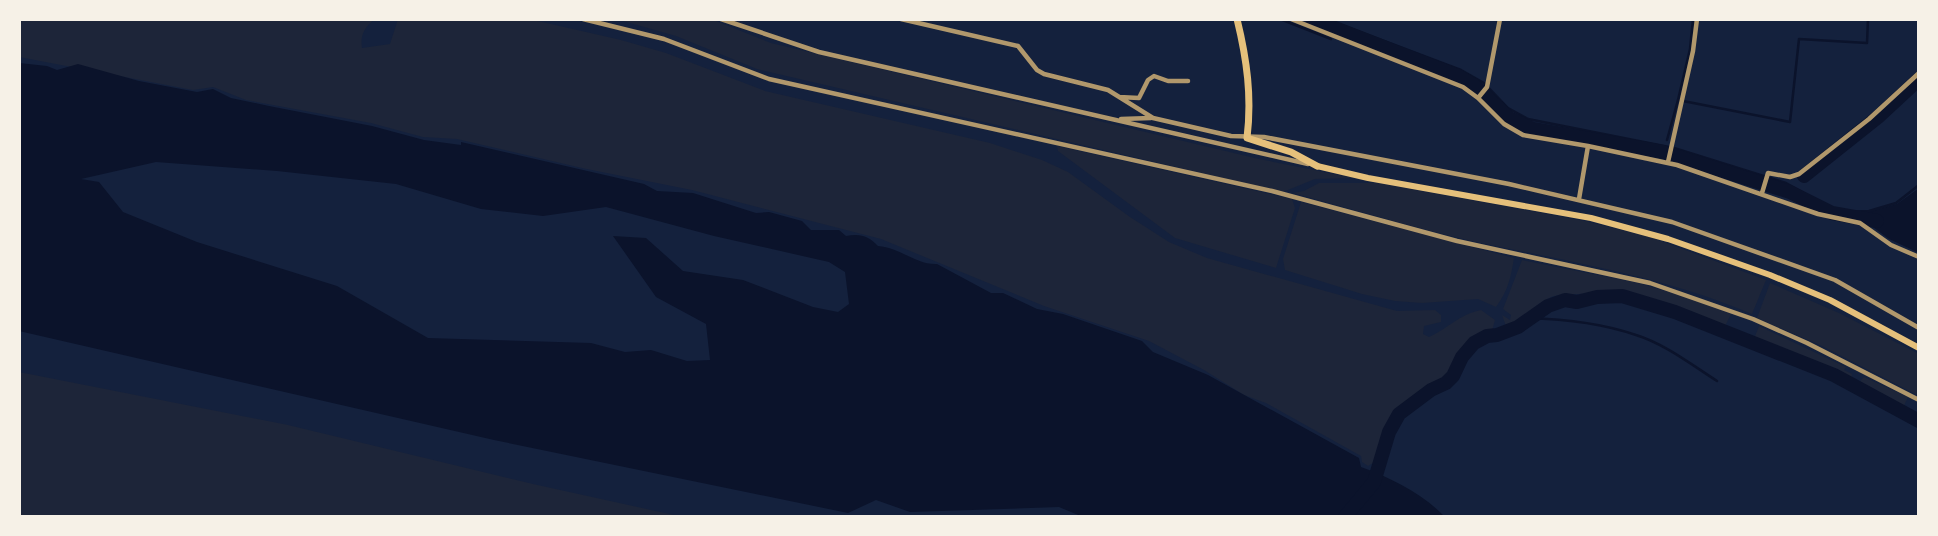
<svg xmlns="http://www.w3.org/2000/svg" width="1938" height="536" font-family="Arial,sans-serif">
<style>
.green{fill:#1d2539}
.water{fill:#0b132b;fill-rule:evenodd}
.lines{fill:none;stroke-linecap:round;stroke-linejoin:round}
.stream{stroke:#0b132b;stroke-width:2.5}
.river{stroke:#0b132b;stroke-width:14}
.minor{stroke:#b1986c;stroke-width:4.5}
.secondary{stroke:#e5c07b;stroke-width:6}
.primary{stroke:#e5c07b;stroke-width:7}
</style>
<rect width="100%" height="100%" fill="#14213d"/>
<path class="green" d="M19 19H375C364 27 360 36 362 48L390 44 398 19H529L621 40 666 53 765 91 990 143 1042 160 1068 172 1130 217 1169 242 1207 258 1397 311 1435 310 1441 315V322L1424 326 1423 334 1429 337C1449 328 1458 315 1481 310L1495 320 1492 331 1475 337 1443 380 1404 404 1391 419 1381 446 1377 450 1376 461 1368 466 1362 462 1361 456 1266 403 1244 395 1204 370 1149 341 1044 306 881 239 692 190 582 168 457 139 423 137 371 123 246 100 213 87 193 90 19 57Z
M616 19H711L771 43 1259 159 1354 178 1315 179 1283 192 757 69 676 36Z
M1057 146 1292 199 1295 208 1276 268 1175 238 1058 151Z
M1319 183H1377L1585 221 1653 238 1766 280 1752 314C1672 280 1589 265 1505 248 1434 234 1363 212 1293 193L1304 191Z
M1301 202 1514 258C1511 277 1508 291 1496 307L1478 299 1422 303 1395 301 1362 294 1285 270 1283 259Z
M1522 260 1638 283 1686 297 1731 314 1725 326C1677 309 1630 290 1578 294 1570 295 1559 294 1551 297 1536 304 1524 316 1514 328L1507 329 1502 315 1510 320 1511 315 1503 309Z
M1770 283 1839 313 1919 354V396L1822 346 1757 318Z
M1759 326 1846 367 1844 370 1852 374 1851 380 1754 339Z
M19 372 288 425 533 484 683 517H19Z
M1864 377 1908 397 1902 410 1857 384Z"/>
<path class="water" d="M19 63 47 66 57 70 78 64 139 81 197 92 213 89 231 98 269 106 372 126 424 140 461 145V142L644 184 657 191 693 193 756 213 769 212 802 221 811 230H839L846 236C860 233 869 236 878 246 899 247 916 265 937 264L991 293H1003L1037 309 1063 314 1142 341 1153 352 1208 375 1359 458 1361 467C1391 478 1422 493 1445 517H1083L1059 507 910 512 876 500 848 513 494 440 19 331ZM156 162 277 171 396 184 481 209 543 216 606 207 714 236 829 262 845 272 849 304 838 312 813 307 743 280 683 271 646 238 613 236 656 297 706 324 710 360 687 361 651 350 625 352 591 343 428 338 337 286 197 242 123 212 99 182 81 179Z
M1919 188V253L1889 239 1862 219 1861 214 1897 204Z"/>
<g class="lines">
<path class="stream" d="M1280 19 1331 39
M1344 26 1461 70 1484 83 1508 108 1528 119 1674 148 1786 183 1830 208 1848 212 1869 211 1896 203 1919 185
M1678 100 1690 49 1693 19
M1667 140 1678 100 1790 122 1799 39 1867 43 1868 19
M1528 318C1564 319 1601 323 1636 335 1665 344 1692 365 1717 381"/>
<path class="river" d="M1312 19 1458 76 1474 85 1509 118 1533 129 1663 152 1790 192 1832 213 1877 221
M1804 176 1878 117 1919 79
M1345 517 1374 482 1389 432 1399 414 1431 390 1446 383 1453 376 1462 357 1474 343 1487 336 1497 335 1518 327 1548 306 1565 300 1577 302 1597 297 1622 296 1675 312 1834 375 1919 421"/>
<path class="minor" d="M583 19 664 39 769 79 1272 191 1457 241 1650 283 1753 319 1807 343 1919 400
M721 19 819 52 1308 164
M901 19 1018 46 1037 70 1044 74 1108 90 1153 118 1231 136 1264 137 1509 184 1672 222 1835 280 1919 328
M1291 19 1463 87 1478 98 1504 124 1523 135 1588 146 1677 165 1818 214 1860 223 1891 245 1919 257
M1119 97 1139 98 1148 80 1154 76 1168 81H1188
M1478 98 1487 87 1500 19
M1121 119 1151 118
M1668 162 1693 51 1697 19
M1762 193 1768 173 1790 177 1799 174 1869 119 1919 73
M1579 199 1588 146"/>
<path class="secondary" d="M1317 166 1368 178 1591 218 1668 239 1770 275 1830 300 1919 348"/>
<path class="primary" d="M1237 19C1247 60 1252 97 1247 138L1291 152 1317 166"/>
</g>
<rect width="1938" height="536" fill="none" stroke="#f6f1e7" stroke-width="42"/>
</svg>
